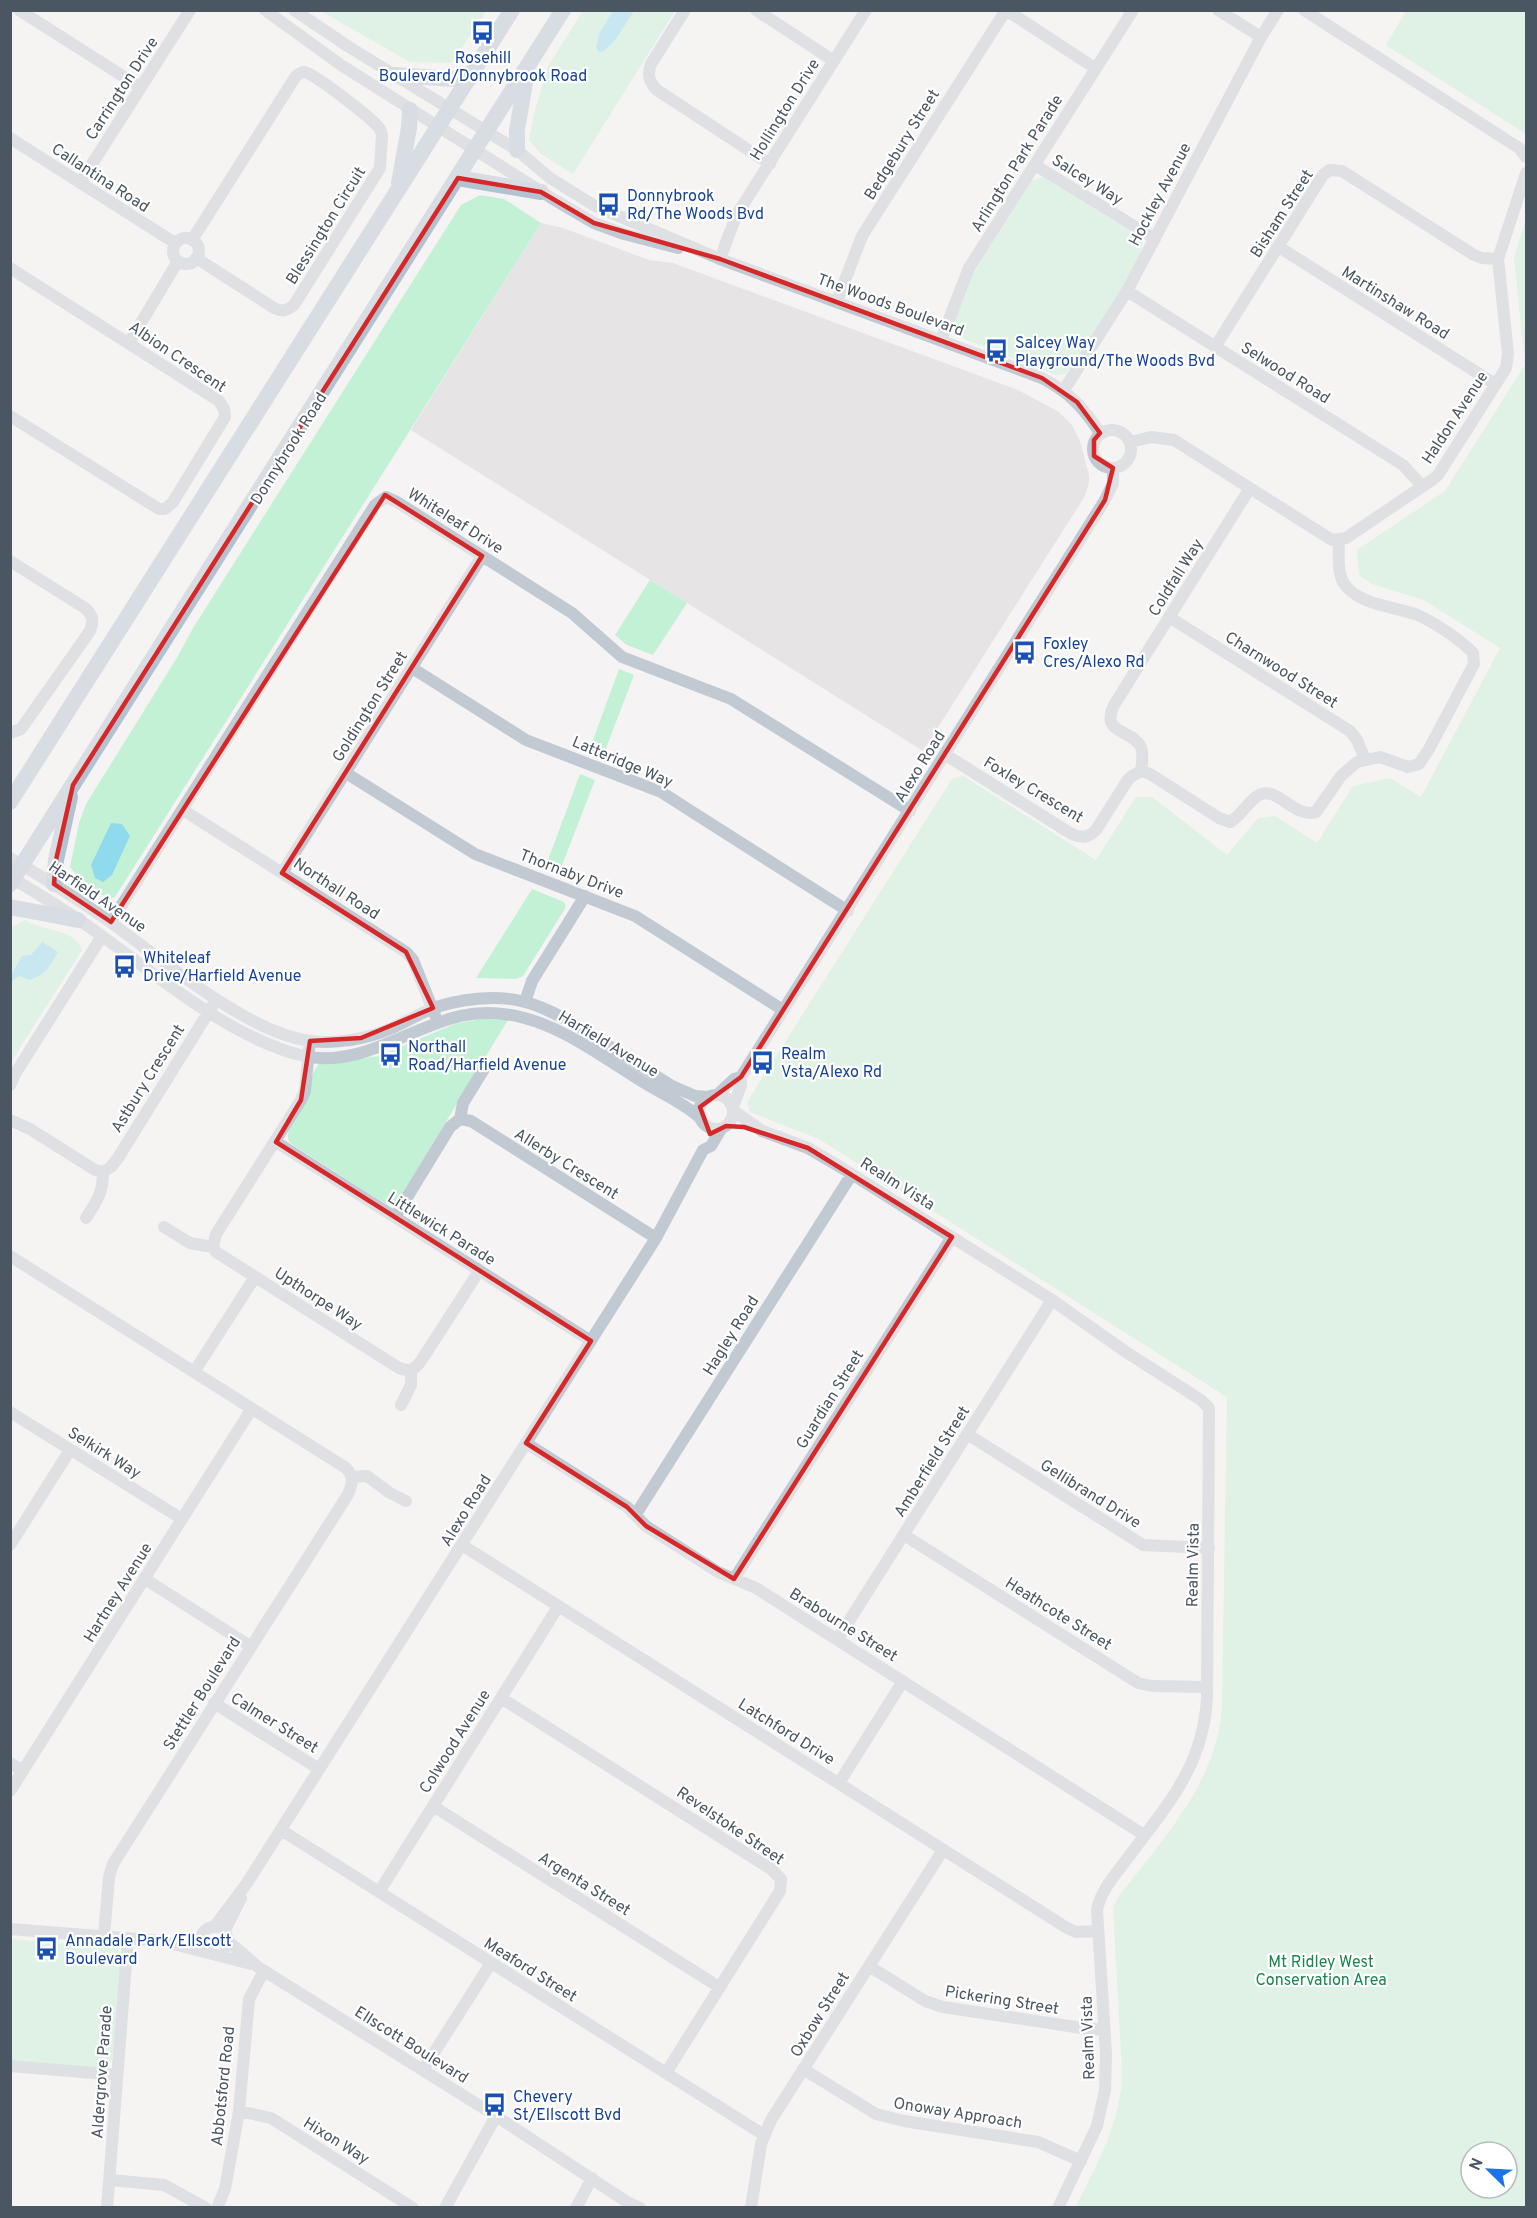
<svg xmlns="http://www.w3.org/2000/svg" width="1537" height="2218" font-family="Overpass,sans-serif">
<style>
.education{fill:#e6e4e5}
.green{fill:#c3f1d5;fill-rule:evenodd}
.water{fill:#90daee}
.lines{fill:none;stroke-linecap:round;stroke-linejoin:round}
.minor{stroke:#c1cad2;stroke-width:12}
.major{stroke:#b3c2d1;stroke-width:16}
.marked{fill:none;stroke:#d62828;stroke-width:4.5;stroke-linejoin:round}
.labels{text-anchor:middle;stroke-width:4.5;stroke-linejoin:round;paint-order:stroke}
.transit-label{font-size:16px;fill:#164399;stroke:#fff;text-anchor:start}
.street-label{font-size:16px;fill:#4a5661;stroke:#fff}
.park-label{font-size:16px;fill:#17864f;stroke:#fff}
</style>
<rect width="100%" height="100%" fill="#f5f3f3"/>
<path class="education" d="M541 223 563 228 649 260 673 263 1018 390 1059 412 1072 425 1080 441 1089 475V482L1085 496 923 751 411 430Z"/>
<path class="green" d="M321 11H486L452 63 410 62Z
M583 11H675L573 174 541 154 529 140 534 114 548 66Z
M1406 11H1526V134L1386 45Z
M1043 177 1139 237 1143 243C1141 268 1087 343 1071 368L1065 374 1056 375 959 337 954 322 971 277 1031 181Z
M480 195 504 199 541 223 115 897 109 899 82 882 70 867 79 823 86 804 178 656 193 628 461 205Z
M1526 220V2207H1076C1097 2163 1122 2122 1122 2071L1113 1907 1117 1899C1162 1839 1217 1784 1222 1706L1227 1397 819 1139 750 1112 747 1102 952 779 963 776 1096 860 1136 797H1152L1227 855 1258 818 1275 816 1317 843 1353 786 1390 778 1421 797 1500 648 1424 600 1372 584 1359 575 1357 550 1445 491 1525 365 1514 257ZM1471 2152H1507V2188H1471Z
M650 580 687 603 653 655 627 645 615 635Z
M619 669 634 675 603 756 589 751Z
M580 774 595 780 559 873 545 868Z
M532 889 564 902 566 907 523 976 516 979 476 978Z
M25 920C41 931 75 928 82 950L11 1062V928Z
M484 1019 508 1020 397 1202 391 1205 384 1203 293 1145C290 1143 288 1141 288 1137 287 1129 312 1071 319 1064L379 1056 457 1023Z
M10 1939 76 1945C84 1940 108 1941 116 1947 120 1950 121 1956 121 1961L113 2055 109 2065 98 2068 11 2060Z"/>
<path class="water" d="M613 11H634L616 39 604 51 599 52 596 47 600 32Z
M111 823 122 824 130 836 112 875 103 882 95 878 91 865Z
M42 942 58 952C49 968 47 973 30 980L19 976 12 981 11 975 22 956 31 955Z"/>
<g class="lines">
<path class="minor" d="M19 10 140 87
M265 10 341 65 553 199 594 223 624 234 678 248
M294 10 349 47 517 150 550 178 595 206 720 259 1042 378C1070 393 1083 407 1100 433
M685 10 651 64C647 75 649 82 657 90L770 164
M756 10 834 61
M1006 10 1095 68
M1218 10 1261 37
M1304 10 1519 148 1526 157
M10 138 175 243
M1035 165 1155 239
M80 183 190 10
M173 251a13 13 0 1 1 26 0a13 13 0 1 1-26 0Z
M192 240 296 76C298 75 301 72 304 72 313 72 374 120 380 129L382 135 380 168 294 305C286 311 282 312 274 308L196 258
M1279 247 1495 384
M720 259 736 216 866 10
M10 268 219 401 224 409 225 417 173 502 165 509H159L10 416
M1127 291 1403 465 1422 486
M837 301 862 236 1006 10
M941 340 969 268 1133 10
M129 343 178 261
M1215 347 1323 175 1330 170 1342 171 1474 255 1482 258 1498 259
M1064 390 1127 291 1261 37 1278 10
M1093 449a19 19 0 1 1 38 0a19 19 0 1 1-38 0Z
M1131 442 1151 437 1174 440 1332 540 1346 538 1432 480 1438 475 1506 368 1508 354 1498 259 1526 173
M10 561 85 608C93 615 94 621 90 631L21 729 10 733
M1169 617 1350 731 1357 740 1365 759
M412 668 526 740 661 792 848 911
M946 755 1070 833C1081 838 1087 839 1096 830L1127 781 1132 776 1141 771 1150 774 1219 818 1230 822C1242 815 1248 801 1259 795 1276 785 1295 819 1316 812L1341 776 1357 762 1380 757 1408 767 1419 764 1429 749 1474 664 1473 653C1461 640 1431 620 1415 614 1392 606 1357 605 1343 582 1337 570 1339 553 1339 540
M1141 771C1142 763 1144 755 1141 747 1131 728 1100 735 1114 705L1250 488
M346 773 475 854 635 916 783 1010
M183 810 406 952 413 960 435 1015
M10 858C46 879 80 900 113 924 164 961 249 1034 311 1041 337 1044 366 1039 390 1029 404 1023 417 1015 431 1009 458 999 497 994 525 1002 541 1006 556 1014 571 1022L672 1086 695 1096 709 1097
M282 873 482 556
M10 877C42 896 73 915 102 936 160 978 234 1040 304 1056 360 1068 409 1028 460 1016 530 1000 588 1048 643 1082 662 1094 684 1103 700 1118
M111 922 375 505 386 497 397 502 572 613 622 657 731 699 910 811
M525 1002 532 981 585 896
M309 1049 305 1091 301 1100 216 1234 213 1247 216 1252 399 1368C410 1372 414 1370 421 1361L479 1271
M10 1085 15 1074 102 936
M699 1112a17 17 0 1 1 34 0a17 17 0 1 1-34 0Z
M717 1095 734 1079 741 1077 1105 500 1113 483V468
M733 1107 741 1085V1077
M734 1111 762 1131 808 1148 842 1168 1052 1300 1126 1352 1201 1400 1209 1408 1207 1698C1203 1768 1166 1806 1127 1859 1115 1875 1101 1890 1097 1910L1106 2054 1105 2090 1097 2126 1058 2208
M460 1119 471 1121 656 1238
M10 1120 30 1129 95 1170 103 1172
M276 1142 591 1341
M395 1217 450 1127 460 1119 463 1103 484 1069
M86 1218C97 1201 103 1193 103 1172L111 1167 118 1158 213 1005
M164 1227 190 1243 213 1247
M10 1256 346 1468C355 1477 352 1486 347 1496L113 1864 109 1877 104 1936
M194 1372 255 1277
M401 1405 411 1385V1371
M10 1412 182 1519
M967 1434 1143 1545 1209 1548
M526 1443 627 1507 646 1526 718 1572 756 1588 1144 1835
M352 1477 367 1476 390 1493 406 1501
M636 1514 852 1174
M904 1535 1138 1683 1152 1686 1207 1687
M10 1545 70 1450
M462 1545 1067 1928 1076 1932 1098 1931
M145 1579 250 1646
M734 1579 952 1237
M837 1640 1052 1300
M501 1698 771 1869 781 1879 780 1891 666 2073
M214 1703 319 1769
M10 1763 23 1771
M839 1783 903 1681
M10 1791 251 1410
M433 1806 719 1987
M281 1830 764 2135
M379 1892 558 1607
M215 1926 247 1883 656 1238 703 1150 711 1146 721 1129
M10 1929 162 1941 251 1964
M225 1930 241 1898
M228 1941 258 1967 496 2116 627 2202 640 2208
M203 1950 200 1938C208 1918 234 1927 226 1947
M869 1966 925 2001 943 2007 1082 2028 1104 2030
M10 2066 117 2075
M803 2069 876 2114 904 2121 1038 2142 1081 2161
M423 2070 491 1963
M239 2111 271 2118 413 2208
M110 2180 164 2185 206 2208
M107 2208 128 1938
M217 2208 225 2189 239 2111 249 1999 264 1971
M445 2208 496 2116
M576 2208 592 2178
M751 2208 761 2144 771 2120 943 1850"/>
<path class="major" d="M395 75 468 80
M517 150V130L526 77
M458 178 541 192
M399 183 409 128 410 110
M10 802 512 10
M10 884 563 10
M54 884 56 860 70 797
M10 907 78 920"/>
</g>
<path d="M0 0H1537V2218H0ZM458 178 541 192 594 223 720 259 1042 378 1077 402 1100 433 1094 440V456L1113 468 1105 500 741 1077 700 1107 710 1134 726 1126 744 1127 808 1148 952 1237 734 1579 646 1526 627 1507 526 1443 591 1341 276 1142 301 1100 310 1041 361 1038 433 1008 406 952 282 873 482 556 385 495 111 922 54 884 56 860 73 785Z" fill="#f5f3f3" fill-opacity=".55" fill-rule="evenodd"/>
<path class="marked" d="M458 178 541 192 594 223 720 259 1042 378 1077 402 1100 433 1094 440V456L1113 468 1105 500 741 1077 700 1107 710 1134 726 1126 744 1127 808 1148 952 1237 734 1579 646 1526 627 1507 526 1443 591 1341 276 1142 301 1100 310 1041 361 1038 433 1008 406 952 282 873 482 556 385 495 111 922 54 884 56 860 73 785Z"/>
<defs>
<symbol id="bus-bare" viewBox="-9 -9 18 18"><path d="M-5-6H5V4H4V6H2V4H-2V6H-4V4H-5ZM-3.5-4V0h7V-4ZM-3.5 1.2v1.5H-2V1.2ZM2 1.2v1.5H3.5V1.2Z" fill="#1a4fb4" stroke="#fff" stroke-width="2.5" paint-order="stroke"/></symbol>
</defs>
<g fill-rule="evenodd">
<use href="#bus-bare" x="466" y="16" width="33" height="33"/>
<use href="#bus-bare" x="592" y="188" width="33" height="33"/>
<use href="#bus-bare" x="980" y="334" width="33" height="33"/>
<use href="#bus-bare" x="1008" y="636" width="33" height="33"/>
<use href="#bus-bare" x="108" y="950" width="33" height="33"/>
<use href="#bus-bare" x="374" y="1038" width="33" height="33"/>
<use href="#bus-bare" x="746" y="1046" width="33" height="33"/>
<use href="#bus-bare" x="30" y="1932" width="33" height="33"/>
<use href="#bus-bare" x="478" y="2088" width="33" height="33"/>
</g>
<g class="labels">
<g class="transit-label">
<text x="483" y="63" text-anchor="middle">Rosehill<tspan x="483" dy="18">Boulevard/Donnybrook Road</tspan></text>
<text x="627" y="201">Donnybrook<tspan x="627" dy="18">Rd/The Woods Bvd</tspan></text>
<text x="1015" y="348">Salcey Way<tspan x="1015" dy="18">Playground/The Woods Bvd</tspan></text>
<text x="1043" y="649">Foxley<tspan x="1043" dy="18">Cres/Alexo Rd</tspan></text>
<text x="143" y="963">Whiteleaf<tspan x="143" dy="18">Drive/Harfield Avenue</tspan></text>
<text x="408" y="1052">Northall<tspan x="408" dy="18">Road/Harfield Avenue</tspan></text>
<text x="781" y="1059">Realm<tspan x="781" dy="18">Vsta/Alexo Rd</tspan></text>
<text x="65" y="1946">Annadale Park/Ellscott<tspan x="65" dy="18">Boulevard</tspan></text>
<text x="513" y="2102">Chevery<tspan x="513" dy="18">St/Ellscott Bvd</tspan></text>
</g>
<g class="street-label">
<text transform="translate(121 88) rotate(-57)" y="6">Carrington Drive</text>
<text transform="translate(784 109) rotate(-58)" y="6">Hollington Drive</text>
<text transform="translate(901 144) rotate(-58)" y="6">Bedgebury Street</text>
<text transform="translate(1016 163) rotate(-58)" y="6">Arlington Park Parade</text>
<text transform="translate(101 177) rotate(33)" y="6">Callantina Road</text>
<text transform="translate(1088 179) rotate(32)" y="6">Salcey Way</text>
<text transform="translate(1159 194) rotate(-62)" y="6">Hockley Avenue</text>
<text transform="translate(1281 213) rotate(-57)" y="6">Bisham Street</text>
<text transform="translate(325 225) rotate(-58)" y="6">Blessington Circuit</text>
<text transform="translate(1396 302) rotate(32)" y="6">Martinshaw Road</text>
<text transform="translate(891 304) rotate(20)" y="6">The Woods Boulevard</text>
<text transform="translate(178 356) rotate(34)" y="6">Albion Crescent</text>
<text transform="translate(1286 372) rotate(32)" y="6">Selwood Road</text>
<text transform="translate(1454 417) rotate(-57)" y="6">Haldon Avenue</text>
<text transform="translate(288 448) rotate(-58)" y="6">Donnybrook Road</text>
<text transform="translate(456 520) rotate(32)" y="6">Whiteleaf Drive</text>
<text transform="translate(1175 577) rotate(-58)" y="6">Coldfall Way</text>
<text transform="translate(1282 669) rotate(32)" y="6">Charnwood Street</text>
<text transform="translate(369 706) rotate(-58)" y="6">Goldington Street</text>
<text transform="translate(623 761) rotate(23)" y="6">Latteridge Way</text>
<text transform="translate(919 766) rotate(-58)" y="6">Alexo Road</text>
<text transform="translate(1034 789) rotate(31)" y="6">Foxley Crescent</text>
<text transform="translate(572 873) rotate(21)" y="6">Thornaby Drive</text>
<text transform="translate(337 888) rotate(33)" y="6">Northall Road</text>
<text transform="translate(98 896) rotate(34)" y="6">Harfield Avenue</text>
<text transform="translate(609 1043) rotate(31)" y="6">Harfield Avenue</text>
<text transform="translate(147 1078) rotate(-58)" y="6">Astbury Crescent</text>
<text transform="translate(567 1163) rotate(32)" y="6">Allerby Crescent</text>
<text transform="translate(898 1183) rotate(32)" y="6">Realm Vista</text>
<text transform="translate(442 1228) rotate(32)" y="6">Littlewick Parade</text>
<text transform="translate(319 1298) rotate(33)" y="6">Upthorpe Way</text>
<text transform="translate(730 1335) rotate(-58)" y="6">Hagley Road</text>
<text transform="translate(829 1399) rotate(-58)" y="6">Guardian Street</text>
<text transform="translate(105 1452) rotate(32)" y="6">Selkirk Way</text>
<text transform="translate(931 1461) rotate(-58)" y="6">Amberfield Street</text>
<text transform="translate(1091 1493) rotate(32)" y="6">Gellibrand Drive</text>
<text transform="translate(465 1510) rotate(-58)" y="6">Alexo Road</text>
<text transform="translate(1192 1565) rotate(-89)" y="6">Realm Vista</text>
<text transform="translate(117 1592) rotate(-58)" y="6">Hartney Avenue</text>
<text transform="translate(1059 1613) rotate(32)" y="6">Heathcote Street</text>
<text transform="translate(844 1624) rotate(32)" y="6">Brabourne Street</text>
<text transform="translate(201 1693) rotate(-58)" y="6">Stettler Boulevard</text>
<text transform="translate(275 1722) rotate(32)" y="6">Calmer Street</text>
<text transform="translate(787 1731) rotate(32)" y="6">Latchford Drive</text>
<text transform="translate(454 1741) rotate(-58)" y="6">Colwood Avenue</text>
<text transform="translate(731 1825) rotate(34)" y="6">Revelstoke Street</text>
<text transform="translate(585 1883) rotate(32)" y="6">Argenta Street</text>
<text transform="translate(531 1969) rotate(32)" y="6">Meaford Street</text>
<text transform="translate(1002 1999) rotate(9)" y="6">Pickering Street</text>
<text transform="translate(819 2014) rotate(-58)" y="6">Oxbow Street</text>
<text transform="translate(1087 2038) rotate(-92)" y="6">Realm Vista</text>
<text transform="translate(412 2044) rotate(32)" y="6">Ellscott Boulevard</text>
<text transform="translate(101 2072) rotate(-86)" y="6">Aldergrove Parade</text>
<text transform="translate(222 2086) rotate(-84)" y="6">Abbotsford Road</text>
<text transform="translate(958 2112) rotate(9)" y="6">Onoway Approach</text>
<text transform="translate(337 2140) rotate(32)" y="6">Hixon Way</text>
</g>
<g class="park-label">
<text x="1321" y="1967">Mt Ridley West<tspan x="1321" dy="18">Conservation Area</tspan></text>
</g>
</g>
<rect width="1537" height="2218" fill="none" stroke="#4a5661" stroke-width="24"/>
<g transform="translate(1489 2170) rotate(294)"><circle r="28" fill="#ffffff" stroke="#b7bbc0" stroke-width="1.5"/>
<path d="M0-4.5L10 22L0 15L-10 22Z" fill="#1a73e8"/>
<text y="-9" font-size="16" font-weight="bold" text-anchor="middle" fill="#4a5661">N</text>
</g>
</svg>
